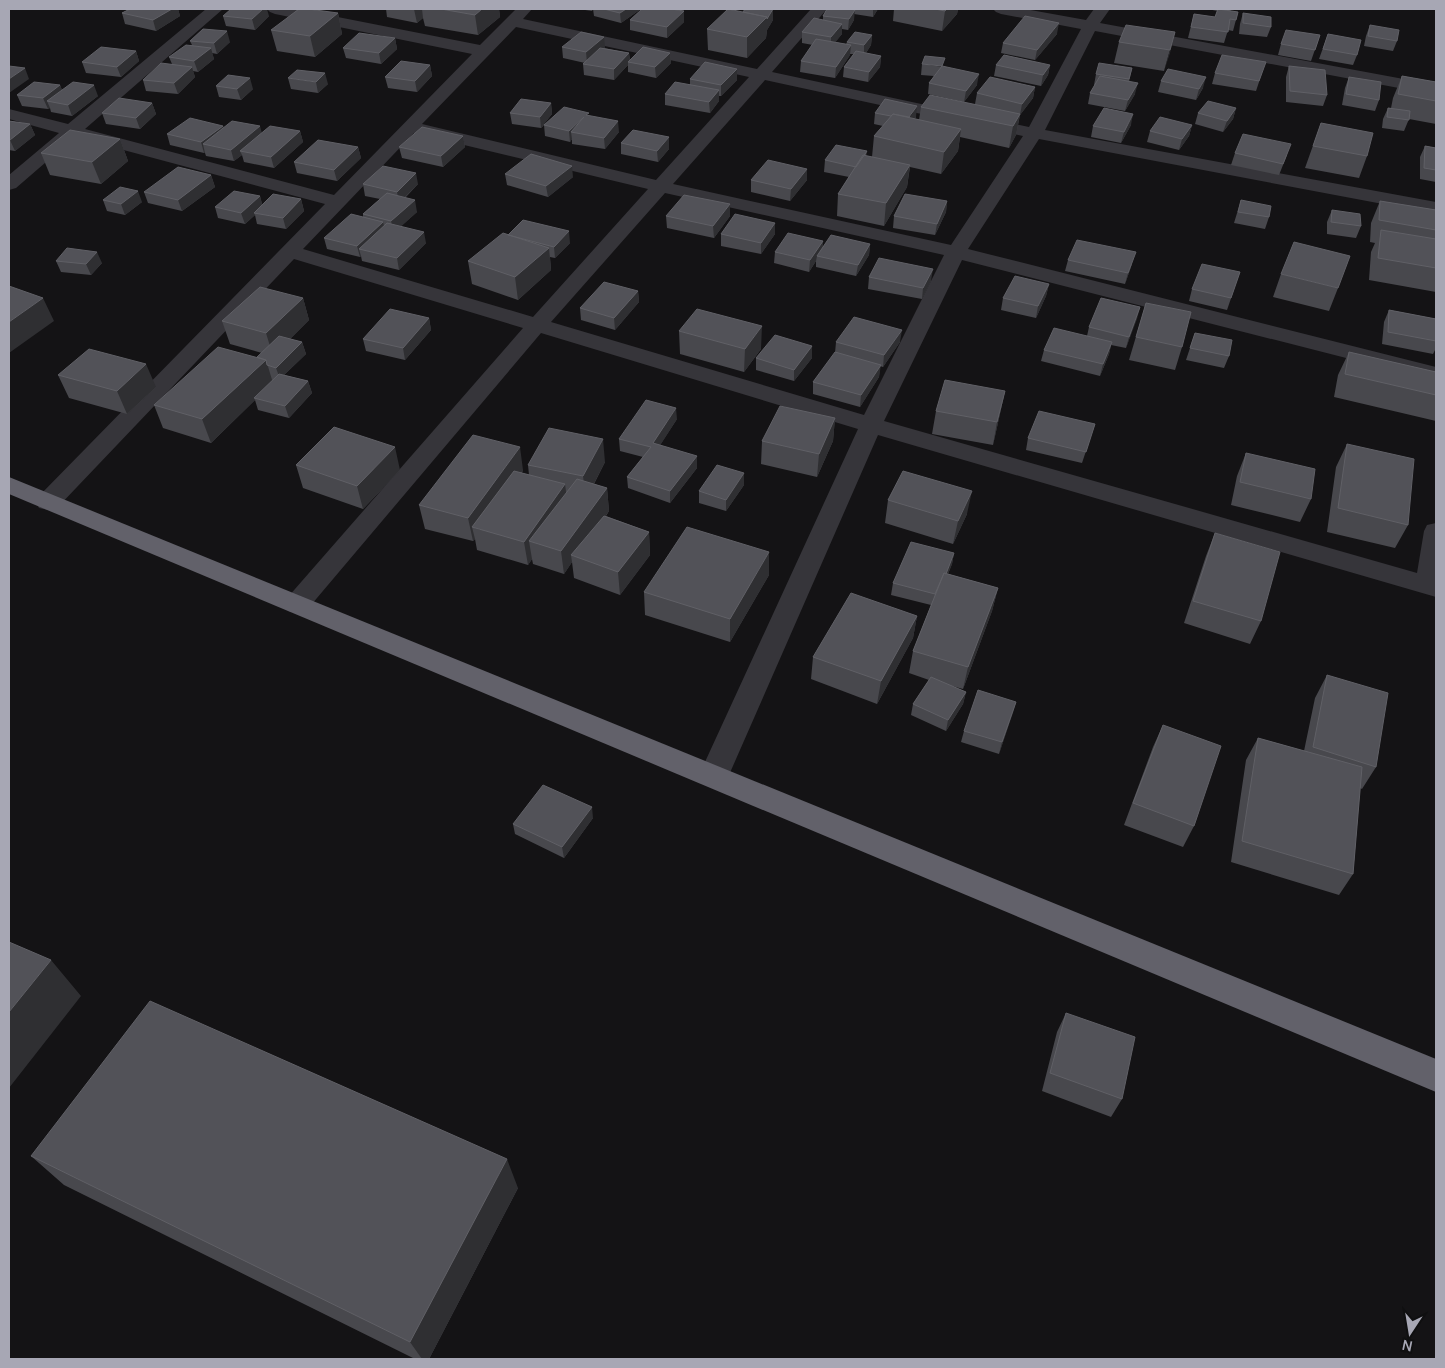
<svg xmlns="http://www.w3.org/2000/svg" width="1445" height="1368" font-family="Manrope,sans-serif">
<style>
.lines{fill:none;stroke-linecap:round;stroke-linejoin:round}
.minor{fill:#36353a;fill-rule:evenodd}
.highway{fill:#62616a;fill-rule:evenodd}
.wall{fill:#48484d}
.shaded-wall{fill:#2f2f32}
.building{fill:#525258;stroke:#606066}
</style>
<rect width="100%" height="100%" fill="#141315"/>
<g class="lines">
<path class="minor" d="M206 9H223L85 129 334 195 472 54 275 14 270 12 267 9H297L480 45 516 9H532L523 19 757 69 811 9H827L772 72 1029 127 1081 29 1001 14 996 12 993 9H1025L1086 20 1094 9H1110L1100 23 1436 85V95L1095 31 1045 130 1436 202V214L1039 139 968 249 1436 367V381L962 260 884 421 1417 573 1424 531 1427 525 1436 523V597L878 435 729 775 724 783 714 787 704 783 699 775 858 429 541 333 306 611 297 613 288 611 284 604 288 597 523 328 294 259 57 508 48 510 39 508 36 502 39 496 325 204 75 137 16 188 9 190V175L59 133 9 119V109L68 124ZM516 27 749 77 656 180 422 124ZM765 80 1023 136 951 245 673 184ZM414 133 648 189 533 317 303 249ZM665 193 944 255 864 415 551 322Z"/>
<path class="highway" d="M9 477 1436 1059V1092L9 494Z"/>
</g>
<path class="wall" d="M130 9H178L180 16 156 31 125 24 122 13Z
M386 9H499L500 17 478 35 425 26 423 18 417 23 387 17Z
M578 9H641L621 23 594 16 593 9 592 11Z
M773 9V20L767 30 766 38 747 58 708 50 707 29 743 12Z
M827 9H878L873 17 854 14V20L848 30 842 29V34L835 42 846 44 847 42 872 35 871 45 866 53 881 56 880 67 868 82 843 77 844 67 854 54H850V55L835 78 800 72 801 61 813 45 802 43V32L823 20V16Z
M894 9H958L957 14 942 31 893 21Z
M1164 9H1175L1174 10Z
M1208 9H1232L1230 11 1238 12 1233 31 1228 30 1224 43 1188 38 1194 14 1215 17 1217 11Z
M338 13 342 34 315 57 277 51 271 30Z
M1243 13 1271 27 1267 37 1239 34 1240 24Z
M223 16H269L255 30 226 26Z
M630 20 684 22 667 38 630 30Z
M1370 25 1397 41 1393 51 1364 46 1366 36Z
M1175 32 1164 71 1114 63 1119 42Z
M1057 34 1035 60 1001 53 1003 43Z
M1328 34 1357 55 1353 65 1319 59Z
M1320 35 1311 61 1278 55 1281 44Z
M395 38 397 49 381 64 346 58 343 48Z
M190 41 230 42 217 54 212 53 214 59 198 72 193 71 195 77 178 94 146 91 143 80 172 64 169 57 192 45Z
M562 47H605L604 48 629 53 630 60 670 53 671 63 656 78 628 72V65L614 80 584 75 583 64 585 63 563 58Z
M136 51 139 61 121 77 86 73 82 62Z
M922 64 944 67 977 85 964 102 928 94 929 83 934 76 921 75Z
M430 65 432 76 417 92 388 88 385 77Z
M996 65H1050L1048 75 1041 86 994 76Z
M1289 66 1327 95 1323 106 1286 102V77Z
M1132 68 1129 82 1135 94 1125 111 1088 104 1090 93 1095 85H1094L1096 74Z
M737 69V80L721 96H719V101L710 113 665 105V94L690 85V79Z
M1215 73H1262L1256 91 1212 84Z
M1402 76 1436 82V124L1409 119 1404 131 1382 128 1383 119 1388 108H1391L1393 98Z
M1349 77 1379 100 1375 111 1342 105 1345 88Z
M288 78 328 84 318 93 291 89Z
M1161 81 1203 88 1196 100 1158 92Z
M60 85 62 90 98 96 72 116 51 112 50 108 48 109 22 106 17 95Z
M216 86 253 89 241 100 219 97Z
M1035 87 1033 98 1020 115 1016 135 1009 148 960 137 958 151 941 174 910 167 907 187 884 226 837 216 838 194 849 177 824 172 825 160 867 151 866 156 872 157 874 136 883 126 874 124 875 113 916 117 915 119 919 120 921 107 975 104 977 93Z
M152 103 156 114 140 129 106 124 102 113Z
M551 103 552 114 544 124 619 132 605 149 572 144V139L570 142 545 136 544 125 541 128 512 124 510 113Z
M1236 108 1233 119 1223 132 1195 124 1198 113Z
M9 121 30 124 35 135 15 151 9 150Z
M1321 123 1367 156 1359 178 1305 168Z
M1131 125 1121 143 1091 137 1093 126Z
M1192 125 1189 136 1179 150 1147 142 1150 131Z
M223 126 224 128 262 133 300 131 303 142 274 168 244 162 242 155 234 161 206 156 205 153H204L170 145 167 134Z
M463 136 465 147 443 167 402 158 399 147Z
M120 139 128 161 101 184 50 175 41 153Z
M621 143 669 149 658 162 621 154Z
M1425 146 1436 148V182L1420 179V157Z
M358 147 361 158 337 181 297 173 294 162Z
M1235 153 1287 155 1279 175 1231 165Z
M505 174 573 177 548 197 507 185Z
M211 175 215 187 182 211 148 203 144 192Z
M751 180H807L790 201 751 192Z
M363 184H418L405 198 417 212 401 226 426 243 399 270 362 261 361 256 360 257 327 249 324 238 363 217V214L380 199 365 196Z
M260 196 262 204 301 199 304 211 286 229 257 224 255 215 245 224 218 218 215 207Z
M103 200 142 202 125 215 107 211Z
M1241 200 1269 217 1265 229 1234 223Z
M947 201 946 212 935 235 893 228 894 216Z
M1380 201 1436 210V292L1369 280 1371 252 1375 243 1370 242 1371 223Z
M1332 210 1361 226 1356 238 1327 234V222Z
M666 216H730L714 238 667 228Z
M721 234H775L761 254 721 246Z
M508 235 570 243 555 258 550 257 551 270 518 300 472 284 468 261Z
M823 241V246L870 244 869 255 856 276 816 267V261L809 272 774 263 775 252Z
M1068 260 1132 264 1125 284 1065 271Z
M56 261 102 263 91 275 61 272Z
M1240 272 1227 310 1189 301 1192 289Z
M1281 274 1338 288 1329 311 1273 297Z
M869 277 931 281 922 299 868 289Z
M1049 284 1046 296 1036 318 1001 310 1003 298Z
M638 291 639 302 615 330 581 320 580 308Z
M303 298 309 320 290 339 302 342 306 354 284 375 308 381 312 393 289 418 258 410 255 400 211 443 163 428 154 405 257 357 262 353 230 344 222 321Z
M1146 303 1182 347 1175 370 1129 360Z
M1140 307 1126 348 1111 345 1109 354 1100 376 1041 361 1044 350 1087 336 1089 327Z
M1389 310 1436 319V348L1433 354 1382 344 1384 322Z
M429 318 431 330 405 360 366 351 363 339Z
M679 331 761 349 744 372 680 354Z
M1195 333 1229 356 1224 368 1186 360Z
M836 342H900L883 367 880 366 879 377 860 407 813 394V382L835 353Z
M812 346V358L794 381 756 370V358Z
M1349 352 1436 372V421L1334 397 1338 375Z
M58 375 156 387 127 414 69 398Z
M1005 391 993 445 932 434 936 411Z
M835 418 833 441 817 477 761 464 762 441Z
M677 419 660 445 697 468 670 503 628 488 627 477 643 457 620 451 619 439Z
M1095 424 1082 463 1026 450 1028 438Z
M1347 444 1408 525 1395 548 1327 532 1336 467Z
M1246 453 1311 499 1300 522 1231 505 1237 476Z
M605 462 594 484 607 488 609 511 606 516 649 532 650 555 620 595 574 578 572 562 564 574 533 564 532 559 528 565 477 550 475 539 473 541 425 529 419 505 523 470 522 473 529 475 528 465Z
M296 465 400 470 363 509 303 488Z
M744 485 726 511 699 503V491Z
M888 500 967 514 953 544 885 523Z
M1215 533 1261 621 1250 644 1184 623 1206 556Z
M954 553 952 564 948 574 998 588 992 611 963 689 952 686 966 692 963 704 946 731 911 715 913 704 929 680 909 673 913 651 931 605 891 595 893 583Z
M769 575 730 642 645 615 644 592Z
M917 616 913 638 877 704 811 679 813 657Z
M1327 675 1376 767 1362 789 1360 788 1353 874 1339 895 1231 862 1246 760 1258 738 1304 751 1315 698Z
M1016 702 999 754 961 742 964 731Z
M1163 725 1194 826 1183 847 1124 825 1153 747Z
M593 818 564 858 515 834 513 824Z
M1066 1013 1122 1099 1111 1117 1042 1091 1057 1032Z
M31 1156 518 1188 429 1359H415L64 1185Z"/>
<path class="shaded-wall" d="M172 9H178L180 16 156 31 153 20Z
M263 9H267L269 16 255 30 252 19Z
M414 9H422L423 18 417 23Z
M482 9H499L500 17 478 35 475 15Z
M626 9H641L621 23 620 13Z
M773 9V20L767 30 766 38 747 58V37Z
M873 9H878L873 17Z
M947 9H958L957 14 942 31 945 11Z
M855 10 854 20 848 30 849 19Z
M684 11V22L667 38V27Z
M338 13 342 34 315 57 310 36Z
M1059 23 1057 34 1035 60 1037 50Z
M842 24V34L831 48V37Z
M227 31 230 42 217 54 214 43Z
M1175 32 1170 53 1164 71 1170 50Z
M872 35 871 45 864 56V45Z
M604 37 605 47 587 63 586 52Z
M395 38 397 49 381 64 379 53Z
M851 45 850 55 835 78 836 67Z
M211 48 214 59 198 72 194 61Z
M136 51 139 61 121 77 117 67Z
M629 53 630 62H628V65L614 80V69Z
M670 53 671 63 656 78 655 67Z
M881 56 880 67 868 82 869 72Z
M430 65 432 76 417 92 415 81Z
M1050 65 1048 75 1041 86 1043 75Z
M192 67 195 77 178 94 174 83Z
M25 68 29 79 9 93V79Z
M737 69V80L721 96V85Z
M325 73 328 84 318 93 316 82Z
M979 74 977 85 964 102 966 91Z
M1206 77 1203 88 1196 100 1199 89Z
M250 78 253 89 241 100 237 89Z
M1138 83 1135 94 1125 111 1128 100Z
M60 85 64 96 47 101 50 108 48 109 43 98Z
M94 85 98 96 72 116 68 105Z
M1035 87 1033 98 1020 115 1022 104Z
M719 90V101L710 113 709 102Z
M152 103 156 114 140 129 136 118Z
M551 103 552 114 541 128 540 117Z
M917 106 916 117 906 131 908 120Z
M1236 108 1233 119 1223 132 1227 121Z
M1020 114 1016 135 1009 148 1013 126Z
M1133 114 1131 125 1121 143 1124 132Z
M584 117 571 132 572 139 570 142 569 131Z
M618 121 619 132 605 149 604 138Z
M30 124 35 135 15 151 10 140Z
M1192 125 1189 136 1179 150 1182 139Z
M223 126 227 137 203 144 205 153H204L201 142Z
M260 126 263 137 240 151 242 155 234 161 231 150Z
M961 129 958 151 941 174 944 152Z
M300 131 303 142 274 168 271 157Z
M463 136 465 147 443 167 441 156Z
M669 137V149L658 162 657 151Z
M120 139 128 161 101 184 92 162Z
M358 147 361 158 337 181 334 170Z
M910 165 907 187 884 226 886 203Z
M572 166 573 177 548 197 546 186Z
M807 169V180L790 201 791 189Z
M416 173 418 184 399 203 397 192Z
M211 175 215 187 182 211 178 200Z
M138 191 142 202 125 215 121 204Z
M260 196 263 208 254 213 255 215 245 224 241 213Z
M301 199 304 211 286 229 283 218Z
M415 200 417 212 394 233 391 221Z
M947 201 946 212 935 235 937 224Z
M730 204V216L714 238 713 226Z
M383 222 386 233 359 249 361 256 360 257 357 246Z
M775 223V234L761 254V243Z
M569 231 570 243 555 258 554 247Z
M424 232 426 243 399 270 397 258Z
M823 241V252L817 256 816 261 809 272 810 260Z
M870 244 869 255 856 276 858 265Z
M549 248 551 270 518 300 515 277Z
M97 252 102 263 91 275 86 264Z
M1136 252 1132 264 1125 284 1128 273Z
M933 269 931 281 922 299 923 288Z
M1049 284 1046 296 1036 318 1038 306Z
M638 291 639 302 615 330 614 318Z
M43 298 54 321 9 353V322Z
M303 298 309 320 273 356 266 333Z
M1140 307 1137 319 1126 348 1129 337Z
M429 318 431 330 405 360 403 348Z
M762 326 761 349 744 372 745 349Z
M902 330 900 342 883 367 884 355Z
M302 342 306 354 280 379 276 368Z
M1112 342 1109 354 1100 376 1103 364Z
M812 346V358L794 381V370Z
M266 360 273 383 254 398 255 400 211 443 202 419Z
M146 364 156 387 127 414 117 391Z
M881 365 879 377 860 407 861 395Z
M308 381 312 393 289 418 285 406Z
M1005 391 1000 414 993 445 997 422Z
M676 408 677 419 654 455 653 443Z
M835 418 833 441 817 477 819 454Z
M603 439 605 462 586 499 583 476Z
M395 447 400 470 363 509 357 486Z
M520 447 523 470 481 530 472 527 475 539 473 541 468 518Z
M697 456V468L670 503V491Z
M744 473V485L726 511V500Z
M565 484 568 507 529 541 532 559 528 565 524 542Z
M607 488 609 511 576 557 571 555 572 562 564 574 561 551Z
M972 491 967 514 953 544 958 521Z
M649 532 650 555 620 595 618 572Z
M769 552V575L730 642V619Z
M954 553 952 564 935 606 937 595Z
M998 588 992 611 963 689 968 667Z
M917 616 913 638 877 704 881 681Z
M966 692 963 704 946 731 948 720Z
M1016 702 1013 713 999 754 1002 742Z
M592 807 593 818 564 858 562 847Z
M51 960 81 996 9 1088V1012Z
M507 1159 518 1188 429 1359H422L410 1342Z"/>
<path class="building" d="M130 9H172L153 20 122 13Z
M231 9H263L252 19 223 16Z
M299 9H308L338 13 310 36 271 30Z
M441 9H482L475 15Z
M604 9H626L620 13Z
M642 9H671L684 11 667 27 630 20Z
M728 9 767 17 747 37 707 29Z
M745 9H773L767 19V17L743 12Z
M827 9H848L855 10 849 19 823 16Z
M935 9H947L945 11Z
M1218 9 1238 12 1236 20 1230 19 1228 32 1191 27 1194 14 1215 17Z
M1243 13 1271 17V27L1243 23Z
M1025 16 1059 23 1037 50 1003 43Z
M814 18 842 24 831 37 802 32Z
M1126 25 1175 32 1170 50 1119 42Z
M1370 25 1399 30 1397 41 1368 36Z
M203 29 227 31 214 43 190 41Z
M1286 30 1320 35 1315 50 1281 44Z
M581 32 604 37 586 52 562 47Z
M855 32 872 35 864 45 847 42Z
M359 33 395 38 379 53 343 48Z
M1328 34 1361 40 1357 55 1323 49Z
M816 39 851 45 836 67 801 61Z
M186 45 211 48 194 61 169 57Z
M101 47 136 51 117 67 82 62Z
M643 47 670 53 655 67 628 62Z
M600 48 629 53 614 69 583 64Z
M856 51 881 56 869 72 844 67Z
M1004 55 1050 65 1043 75 996 65Z
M1222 55 1266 62 1259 81 1215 73Z
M925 56 945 58 942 66 979 74 966 91 929 83 942 66 922 64Z
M401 61 430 65 415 81 385 77Z
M705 62 737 69 721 85 690 79Z
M161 63 192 67 174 83 143 80Z
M1099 63 1132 68 1129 79 1096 74Z
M9 66 25 68 9 79Z
M1289 66 1325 70 1327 95 1290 91Z
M1168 69 1206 77 1199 89 1161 81Z
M297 70 325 73 316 82 288 78Z
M228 75 250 78 237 89 216 86Z
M1100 76 1138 83 1128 100 1090 93Z
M1402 76 1436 82V101L1398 94Z
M990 77 1035 87 1022 104 977 93Z
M1349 77 1381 82 1379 100 1346 94Z
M34 82 60 85 43 98 17 95Z
M73 82 94 85 68 105 47 101Z
M675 82 719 90 709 102 665 94Z
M930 95 1020 114 1013 126 921 107Z
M119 98 152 103 136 118 102 113Z
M521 99 551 103 540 117 510 113Z
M885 99 917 106 909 117 893 114 891 116 875 113Z
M1208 101 1236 108 1227 121 1198 113Z
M564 107 589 113 586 115 618 121 604 138 571 132 584 117 569 131 544 125Z
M1104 108 1133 114 1124 132 1093 126Z
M1388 108 1410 111 1409 120 1387 117Z
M893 114 961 129 944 152 874 136Z
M1160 117 1192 125 1182 139 1150 131Z
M190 118 223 126 201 142 167 134Z
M9 121 30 124 10 140H9Z
M232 121 260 126 231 150 203 144Z
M1321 123 1373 133 1367 156 1313 146Z
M270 126 300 131 271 157 240 151Z
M422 127 463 136 441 156 399 147Z
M70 130 120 139 92 162 41 153Z
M633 130 669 137 657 151 621 143Z
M1243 134 1291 144 1283 164 1235 153Z
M318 140 358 147 334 170 294 162Z
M836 145 867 151 856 167 825 160Z
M1425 146 1436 148V170L1424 168Z
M531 154 572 166 546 186 505 174Z
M863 155 910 165 886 203 838 194Z
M768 160 807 169 791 189 751 180Z
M383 166 416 173 397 192 363 184Z
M178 167 211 175 178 200 144 192Z
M120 187 138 191 121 204 103 200Z
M234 191 260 196 241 213 215 207Z
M387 193 415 200 391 221 363 214Z
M273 194 301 199 283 218 254 213Z
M905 194 947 201 937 224 894 216Z
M684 195 730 204 713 226 666 216Z
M1241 200 1271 206 1269 217 1238 212Z
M1380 201 1436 210V230L1379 220Z
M1332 210 1360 214 1361 226 1331 222Z
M351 214 383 222 357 246 324 238Z
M735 214 775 223 761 243 721 234Z
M523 220 569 231 554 247 508 235Z
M387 223 424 232 397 258 359 249Z
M1381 230 1436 239V268L1378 258Z
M503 233 549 248 515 277 468 261Z
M788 233 823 241 810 260 775 252Z
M831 235 870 244 858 265 817 256Z
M1077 240 1136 252 1128 273 1068 260Z
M1294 242 1350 256 1338 288 1281 274Z
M67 248 97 252 86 264 56 261Z
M879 258 933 269 923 288 869 277Z
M1202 264 1240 272 1231 298 1192 289Z
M1015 276 1049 284 1038 306 1003 298Z
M604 282 638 291 614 318 580 308Z
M9 286 43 298 9 322Z
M260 287 303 298 266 333 222 321Z
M1101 298 1140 307 1129 337 1089 327Z
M1146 303 1191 312 1182 347 1136 337Z
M390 309 429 318 403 348 363 339Z
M697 309 762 326 745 349 679 331Z
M1389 310 1436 319V341L1388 332Z
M854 317 902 330 884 355 836 342Z
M1054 328 1112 342 1103 364 1044 350Z
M1195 333 1232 340 1229 356 1190 348Z
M775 335 812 346 794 370 756 358Z
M279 336 302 342 276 368 267 365 266 360 257 357Z
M218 347 266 360 202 419 154 405Z
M89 349 146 364 117 391 58 375Z
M835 352 881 365 861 395 813 382Z
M1349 352 1436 372V395L1345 374Z
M279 374 308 381 285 406 254 398Z
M945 380 1005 391 997 422 936 411Z
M646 400 676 408 653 443 697 456 670 491 627 477 651 447 619 439Z
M780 406 835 418 819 454 762 441Z
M1039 411 1095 424 1086 452 1028 438Z
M334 427 395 447 357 486 296 465Z
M549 428 603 439 583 476 528 465Z
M473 435 520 447 468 518 419 505Z
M1347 444 1414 459 1408 525 1338 508Z
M1246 453 1315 469 1311 499 1240 482Z
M717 465 744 473 726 500 699 491Z
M514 471 565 484 524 542 472 527Z
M903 471 972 491 958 521 888 500Z
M577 479 607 488 561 551 529 541Z
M604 516 649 532 618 572 571 555Z
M687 527 769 552 730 619 644 592Z
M1215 533 1280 552 1261 621 1193 601Z
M911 542 954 553 946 574 944 573 935 594 893 583Z
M944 573 998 588 968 667 913 651Z
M851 593 917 616 881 681 813 657Z
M1327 675 1388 693 1376 767 1313 747Z
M931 677 966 692 948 720 913 704Z
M978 690 1016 702 1002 742 964 731Z
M1163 725 1221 746 1194 826 1133 803Z
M1258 738 1362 767 1353 874 1242 841Z
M543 785 592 807 562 847 513 824Z
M9 942 51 960 9 1012Z
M150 1001 507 1159 410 1342 31 1156Z
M1066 1013 1135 1037 1122 1099 1050 1073Z"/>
<rect width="1445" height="1368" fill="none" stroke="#a7a7b4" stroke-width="20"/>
<g transform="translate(1410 1333) rotate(192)" stroke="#0f0f10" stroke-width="4" paint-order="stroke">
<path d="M0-4L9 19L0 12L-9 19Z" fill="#a7a7b4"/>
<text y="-8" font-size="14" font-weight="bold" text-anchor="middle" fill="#a7a7b4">N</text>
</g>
</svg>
